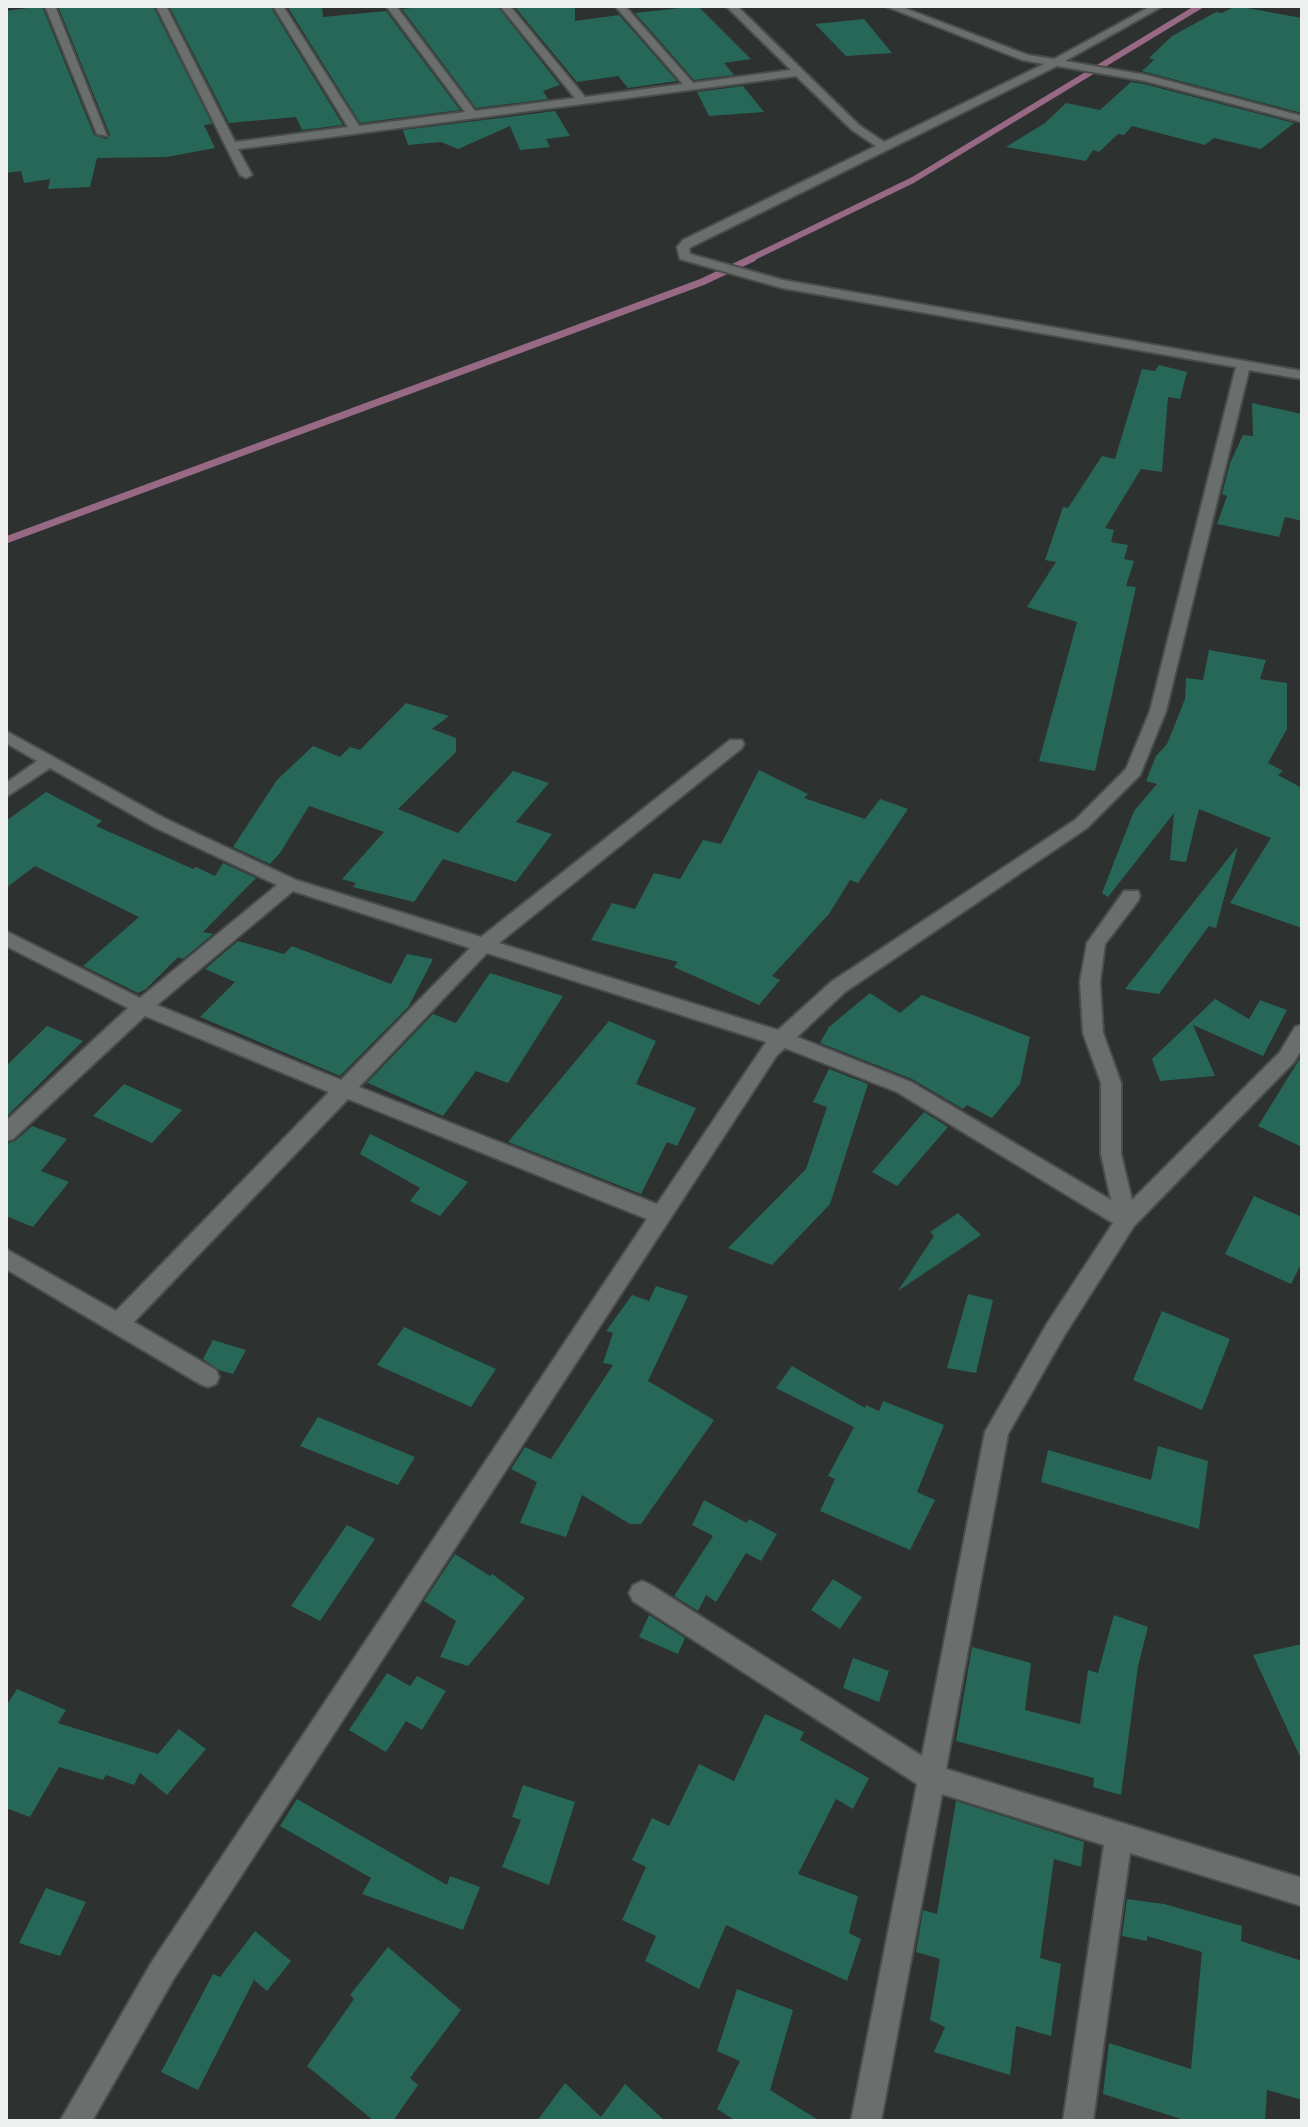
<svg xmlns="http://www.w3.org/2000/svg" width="1308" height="2127" font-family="Arial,sans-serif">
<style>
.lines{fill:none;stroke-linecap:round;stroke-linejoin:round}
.stream-far1{stroke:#986984;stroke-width:6}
.stream{stroke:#986984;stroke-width:7}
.building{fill:#276758}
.minor-casing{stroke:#494d4c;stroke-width:4}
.minor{fill:#6a6f6e;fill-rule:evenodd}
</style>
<rect width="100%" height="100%" fill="#2d3130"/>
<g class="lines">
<path class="stream-far1" d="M748 260 913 180 1200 6"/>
<path class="stream" d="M6 540 702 282 753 258"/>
</g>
<path class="building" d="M42 6 94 135 106 139 110 135 58 6H153L212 124 204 125 215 148 167 157 97 158 90 187 48 189 50 179 24 183 21 171 6 173V11Z
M169 6H270L343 125 302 130 296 117 229 123Z
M287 6H322L323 17 386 11 460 110 360 123Z
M433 6H497L560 85 543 91 548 99 476 108 402 9Z
M514 6H575V21L619 15 677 81 628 88 618 76 577 82Z
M698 6 751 59 724 63 734 75 694 80 635 13Z
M1236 6 1302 18V113L1142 71 1154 60 1149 58 1172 36 1216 12 1222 13Z
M864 19 892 53 846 56 815 24Z
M1131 82 1144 84 1294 123 1261 149 1214 138 1205 145 1132 126 1124 135 1118 134 1099 152 1093 150 1086 161 1006 147 1045 123 1066 103 1100 110Z
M743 86 764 112 709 116 697 92Z
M555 111 570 136 546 139 550 147 520 150 510 126 458 149 441 142 408 145 403 130Z
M1159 365 1187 372 1180 399 1168 397 1162 472 1141 469 1105 528 1114 530 1111 542 1128 545 1124 559 1134 561 1126 586 1136 587 1095 771 1039 761 1077 622 1027 607 1056 562 1045 560 1063 507 1068 508 1102 456 1115 459 1142 369 1155 371Z
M1252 403 1302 414V521L1285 517 1279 537 1217 524 1227 496 1222 494 1230 463 1243 435 1253 436Z
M1209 650 1266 660 1260 679 1287 683V729L1268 763 1283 771 1278 775 1302 788V928L1230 903 1271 838 1199 809 1186 862 1170 860 1174 813 1108 897 1102 893 1134 811 1157 784 1146 781 1156 756 1167 744 1185 699 1186 678 1203 680Z
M406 703 449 716 432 729 456 738V752L398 809 458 833 513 771 549 783 516 822 552 834 516 882 443 859 414 902 353 887 356 883 342 879 384 832 309 806 280 853 270 864 233 847 277 780 313 746 340 757 350 747 360 750Z
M759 770 808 794 804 798 865 819 880 799 908 809 858 883 850 880 829 914 772 976 780 980 759 1005 674 967 678 962 591 940 612 903 635 909 654 873 680 879 703 840 721 844Z
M46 792 102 821 96 826 193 869 196 867 215 876 223 863 256 878 203 932 213 934 183 959 178 957 146 989 138 993 83 966 139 917 35 866 6 888V821Z
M1238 846 1216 928 1209 926 1159 994 1125 989Z
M238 941 284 954 292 946 391 984 407 954 433 959 409 1006 340 1076 200 1017 235 982 205 969Z
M490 973 563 996 508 1083 476 1071 443 1116 368 1083 364 1086 433 1014 456 1023Z
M870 993 900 1013 922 995 1030 1037 1020 1084 992 1118 967 1105 963 1109 912 1079 820 1043 829 1027Z
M1215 999 1249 1019 1260 1000 1287 1010 1263 1056 1193 1025 1215 1076 1160 1081 1152 1059Z
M609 1021 656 1041 636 1084 696 1108 677 1146 667 1142 641 1194 508 1142Z
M47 1026 83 1041 6 1117V1066Z
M1302 1055V1147L1258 1126Z
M829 1069 868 1084 830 1204 772 1265 728 1248 806 1169 827 1107 813 1102Z
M124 1084 182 1110 152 1143 93 1116Z
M924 1112 948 1127 897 1186 872 1172Z
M32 1126 67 1139 41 1171 69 1182 33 1227 6 1216V1144L15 1141Z
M370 1134 468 1182 440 1216 410 1201 420 1188 360 1154Z
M1254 1196 1302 1217V1262L1291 1284 1225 1254Z
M958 1213 981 1235 898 1291 934 1236 930 1232Z
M656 1286 688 1296 648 1381 714 1420 641 1524H630L582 1495 566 1537 520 1523 537 1482 511 1469 525 1447 551 1459 613 1365 603 1363 613 1333 606 1331 632 1295 649 1301Z
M968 1294 993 1300 976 1373 947 1368Z
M1162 1311 1230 1339 1202 1410 1133 1380Z
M404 1327 496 1369 471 1407 377 1365Z
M213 1340 246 1350 233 1374 219 1370 203 1359Z
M792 1366 865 1408 866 1405 879 1411 883 1401 944 1425 917 1492 935 1500 910 1550 820 1511 835 1479 828 1476 854 1427 776 1388Z
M318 1417 415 1457 398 1485 300 1446Z
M1158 1446 1208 1461 1199 1529 1041 1482 1048 1450 1151 1480Z
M704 1500 747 1523 749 1519 777 1534 761 1561 746 1553 716 1602 706 1595 698 1611 674 1596 713 1536 692 1525Z
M347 1525 375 1539 320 1621 291 1606Z
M455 1554 490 1576 492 1574 525 1598 468 1666 440 1657 456 1621 424 1601Z
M833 1579 862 1597 840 1629 811 1610Z
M649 1615 685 1638 678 1654 639 1637Z
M1114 1615 1148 1627 1138 1666 1121 1795 1093 1787 1094 1778 956 1741 972 1647 1031 1663 1025 1710 1080 1724 1088 1670 1098 1673Z
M1302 1644V1761L1253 1655Z
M853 1658 889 1671 879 1702 843 1688Z
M387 1673 410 1686 417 1676 446 1691 422 1730 406 1721 386 1752 349 1730Z
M17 1689 66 1710 58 1723 158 1754 179 1729 206 1749 167 1795 140 1773 134 1785 106 1775 103 1780 59 1767 30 1817 6 1808V1706Z
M765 1714 804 1732 800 1740 869 1778 853 1809 836 1799 798 1874 858 1896 849 1933 861 1939 847 1981 726 1925 699 1989 645 1961 656 1936 622 1920 646 1867 632 1860 652 1818 669 1826 699 1764 734 1781Z
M523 1785 575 1802 549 1885 502 1867 521 1820 512 1817Z
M297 1799 447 1885 450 1876 480 1887 463 1930 362 1894 371 1878 280 1826Z
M956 1801 1084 1842 1081 1867 1054 1859 1040 1958 1061 1964 1051 2036 1016 2026 1010 2075 934 2052 945 2027 930 2020 940 1959 916 1952 923 1910 937 1914Z
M46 1888 86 1902 60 1956 19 1943Z
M1127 1899 1164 1904 1242 1926 1241 1941 1302 1961V2100L1267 2090 1265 2121H1187L1103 2094 1109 2043 1191 2069 1202 1952 1147 1936V1941L1122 1936Z
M255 1931 291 1961 267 1991 254 1980 198 2090 161 2072 213 1974 220 1977Z
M388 1947 461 2010 410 2078 418 2085 393 2121H374L307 2066 354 1999 350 1995Z
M737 1989 793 2010 770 2090 820 2121H736L717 2109 740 2061 717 2051Z
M565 2083 601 2117 625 2084 665 2121H537Z"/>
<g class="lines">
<defs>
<path id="minor" d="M45 6H55L107 136 97 134Z
M156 6H166L235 142 348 127 273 6H283L359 126 465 112 386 6H396L475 111 575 98 500 6H510L585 97 683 84 615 6H625L693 83 791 70 726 6H737L860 126 884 142 1044 64 1022 60 885 6H899L1028 55 1054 59 1151 6H1163L1065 61 1146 75 1302 116V122L1145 81 1057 66 689 248 690 254 783 280 1302 371V379L1249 370 1166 711 1140 775 1087 828 845 992 797 1037 911 1082 1111 1200 1101 1154V1083L1083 1033 1080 982 1087 943 1124 891H1138L1140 896 1138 901 1105 944 1100 982 1103 1033 1121 1083V1154L1132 1200 1280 1052 1295 1027 1302 1025V1049L1294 1062 1134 1226 1064 1336 1008 1434 946 1769 1302 1878V1906L1130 1853 1093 2121H1063L1104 1845 942 1794 881 2121H851L917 1784 633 1601 629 1593 633 1585 642 1581 651 1585 922 1756 985 1432 1048 1322 1113 1223 897 1092 785 1048 777 1055 173 1980 92 2121H60L153 1960 647 1219 348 1099 134 1322 216 1370 219 1377 216 1384 208 1387 200 1384 6 1269V1249L116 1311 329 1092 145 1016 13 1139 6 1141V1121L128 1008 6 946V931L140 998 277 885 154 827 50 768 6 797V783L37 761 6 743V731L166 819 296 880 481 937 730 740H742L744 744 742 748 499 943 778 1030 831 982 1075 820 1126 769 1150 711 1236 367 782 288 680 259 677 247 683 240 876 146 852 130 796 76 238 149 252 175 246 178 240 175ZM293 891 470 948 341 1080 157 1005ZM487 953 766 1042 657 1204 359 1087Z"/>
</defs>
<use href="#minor" class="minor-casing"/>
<use href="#minor" class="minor"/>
</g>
<rect width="1308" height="2127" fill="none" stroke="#eef0ef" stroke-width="16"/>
</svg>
